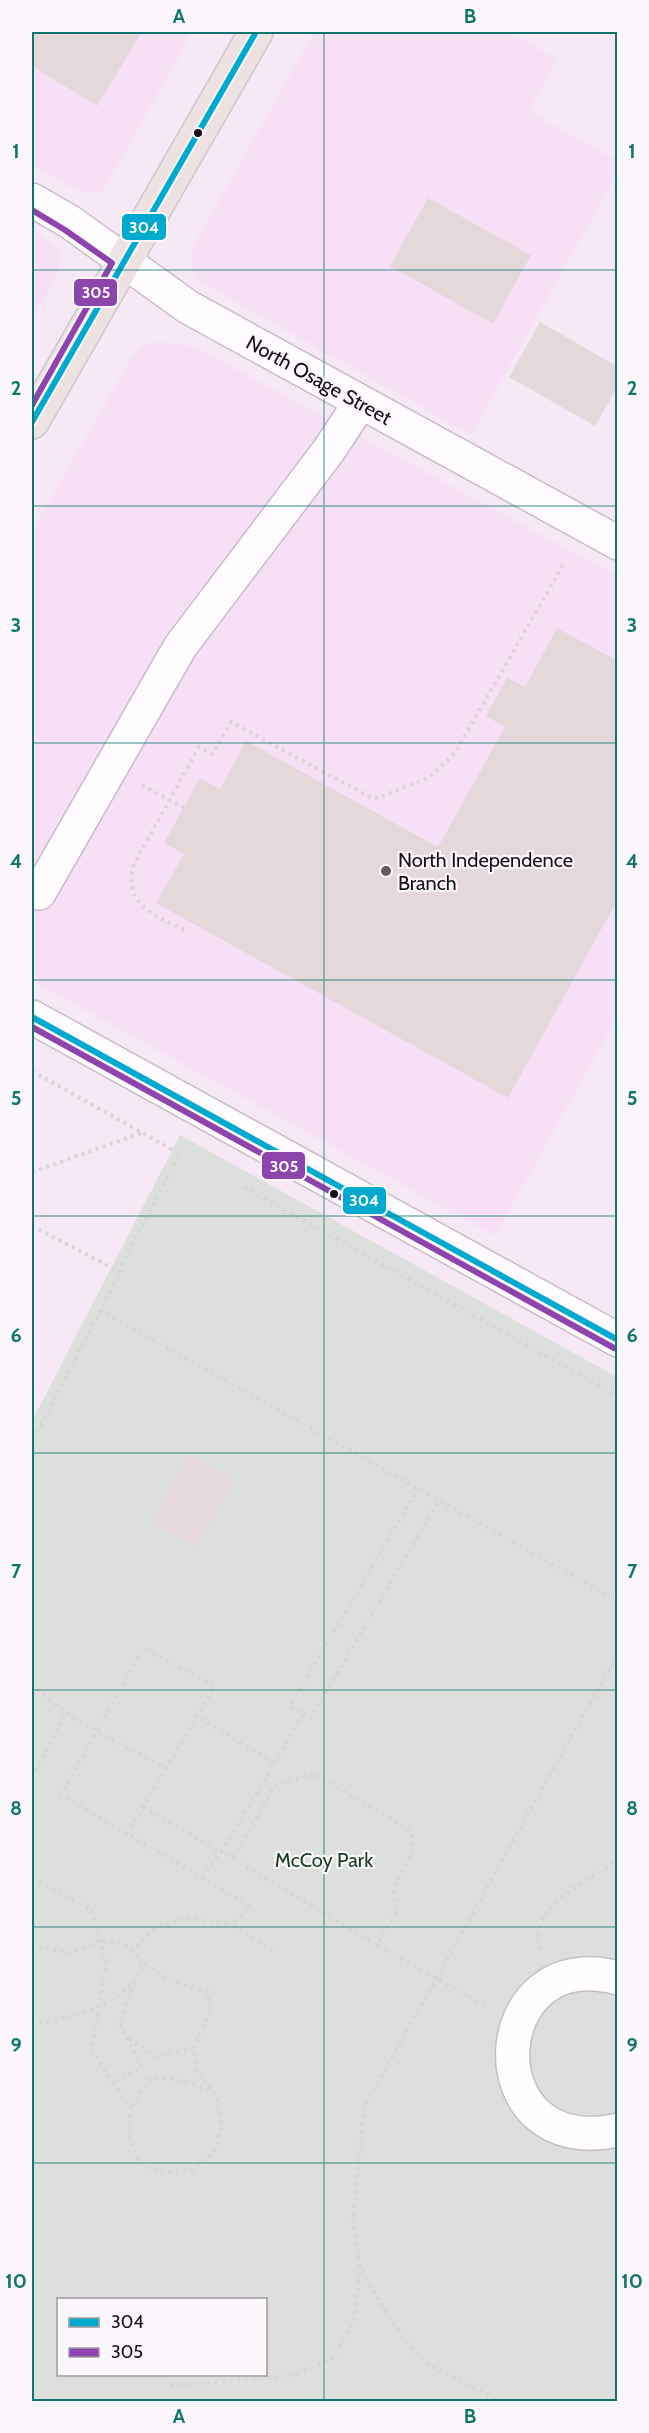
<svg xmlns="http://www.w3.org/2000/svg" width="649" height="2433" font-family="Cabin,sans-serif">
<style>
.built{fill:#f7e0f6}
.green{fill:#dcdfdc;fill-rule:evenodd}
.building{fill:#e4d8da}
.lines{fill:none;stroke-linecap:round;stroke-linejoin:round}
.minor-casing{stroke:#c8bdc7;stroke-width:36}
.major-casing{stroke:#cdc7cc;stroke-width:36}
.path{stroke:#d9d5d9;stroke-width:4;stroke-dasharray:3 4.5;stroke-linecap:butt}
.minor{stroke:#fefcfe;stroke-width:33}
.major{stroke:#ede1e1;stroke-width:33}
.path-bridge{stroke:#d9d5d9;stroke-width:4;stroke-dasharray:3 4.5;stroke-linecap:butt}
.bus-1-casing{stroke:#fcf7fc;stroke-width:10}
.bus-2-casing{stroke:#fcf7fc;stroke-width:10}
.bus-1{stroke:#00a9ce;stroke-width:6}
.bus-2{stroke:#8e44ad;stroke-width:6}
.grid{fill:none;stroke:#0f766e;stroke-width:1.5;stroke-opacity:0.55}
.bus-dot{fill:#160e15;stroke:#fcf7fc;stroke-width:2}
.poi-dot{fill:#645b63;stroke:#fcf7fc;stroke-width:2}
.labels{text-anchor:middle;stroke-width:4.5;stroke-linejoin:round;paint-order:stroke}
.street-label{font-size:20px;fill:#160e15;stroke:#fcf7fc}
.poi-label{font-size:20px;fill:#160e15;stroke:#fcf7fc;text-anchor:start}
.park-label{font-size:20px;fill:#163d1d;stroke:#fcf7fc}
.line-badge{stroke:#fcf7fc;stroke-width:2}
.badge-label{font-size:16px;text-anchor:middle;font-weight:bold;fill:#fff}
.neatline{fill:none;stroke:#0f766e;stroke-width:2}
.grid-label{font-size:20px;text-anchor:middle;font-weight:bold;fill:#0f766e}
</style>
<rect width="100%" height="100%" fill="#f6e9f5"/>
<path class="built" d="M32 32H193L103 191 81 193 32 166Z
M314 32H508L557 59 529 111 617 161V174L471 435 198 281 190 264 195 243Z
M32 229 61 251 57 276 32 320Z
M152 342 185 344 212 356 617 576V1018L495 1236 32 981V531L129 362 137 351Z"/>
<path class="green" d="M180 1135 617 1377V2401H32V1421ZM58 2300H266V2374H58Z"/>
<path class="building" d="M32 32H142L97 106 32 66Z
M428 198 531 255 493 324 390 266Z
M540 322 618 367V386L595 426 509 377Z
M557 628 618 661V899L508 1098 156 903 184 854 164 843 200 778 220 789 246 741 438 847 505 727 486 716 507 678 525 687Z
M188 1455 234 1480 197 1547 152 1522Z"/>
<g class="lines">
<defs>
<path id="minor" d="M32 200 70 222 188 307 618 543
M32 889 39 893 180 647 329 450 360 403
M32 1017 618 1340
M618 1978C483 1941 472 2162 618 2130"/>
<path id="major" d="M32 422 256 32"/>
</defs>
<use href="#minor" class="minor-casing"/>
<use href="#major" class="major-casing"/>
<path class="path" d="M142 785 184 808
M184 930C154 915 122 904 134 864L199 747 213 754 231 722 372 798H378L430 777 455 753 563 565
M32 1071 180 1154 126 1255 120 1272 32 1443
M32 1172 142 1133
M244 1187 618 1396
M32 1226 120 1272
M100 1310 618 1601
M32 1684C68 1721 121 1743 166 1768L215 1686 143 1648 61 1795 250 1906 232 1924 275 1953
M303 1714 311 1718 439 1500
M275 1763 303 1714 290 1706 418 1489
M32 1778 66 1712
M143 1807 221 1852 275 1763 196 1716
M127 1834 166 1768
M202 1877 221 1852 233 1859 377 1945 396 1913 394 1887 411 1855 412 1834 408 1829 315 1774 275 1785 233 1859
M32 1879 91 1909 106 1963 92 2049 112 2083
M377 1945 387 1951
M540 1950C527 1904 589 1882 618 1859
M32 1951 39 1947 71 1953 100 1940 124 1944 143 1963
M132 1952 156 1927 185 1918 232 1924
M469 1997 487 2007
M32 2025C66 2018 106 2010 132 1984 137 1979 140 1970 143 1963L171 1981 208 1992 210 2012 194 2046 196 2070 216 2094 222 2125 214 2153 192 2170 162 2173 140 2164 129 2136 131 2106 112 2083 142 2067 119 2022 134 1983
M129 2039 156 2056 182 2051 194 2046
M132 2106 149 2080C174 2075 192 2084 215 2094
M170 2386 294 2375 332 2359 354 2321 360 2268
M502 2402 425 2363 394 2326 360 2267 353 2220 364 2108 618 1653"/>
<use href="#minor" class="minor"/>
<use href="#major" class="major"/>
<path class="path-bridge" d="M387 1951 469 1997"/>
<defs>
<path id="bus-1" d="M32 422 256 32
M32 1017 618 1340"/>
<path id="bus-2" d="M32 210 65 230 112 263 32 405
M32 1027 614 1348"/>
</defs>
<use href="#bus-1" class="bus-1-casing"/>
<use href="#bus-2" class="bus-2-casing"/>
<use href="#bus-1" class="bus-1"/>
<use href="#bus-2" class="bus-2"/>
</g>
<path class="grid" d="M324 32V2402M32 270H618M32 506H618M32 743H618M32 980H618M32 1216H618M32 1453H618M32 1690H618M32 1927H618M32 2163H618"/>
<g class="bus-dot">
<circle cx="198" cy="133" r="5"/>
<circle cx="334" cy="1194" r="5"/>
</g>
<circle class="poi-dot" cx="386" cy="871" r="6"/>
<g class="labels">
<g class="street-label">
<text transform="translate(319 380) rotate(29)" y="7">North Osage Street</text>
</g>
<g class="poi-label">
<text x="398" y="867">North Independence<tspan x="398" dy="23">Branch</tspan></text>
</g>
<g class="park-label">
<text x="324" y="1867">McCoy Park</text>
</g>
</g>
<g class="line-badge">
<rect x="121" y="213" width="46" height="28" rx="6" fill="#00a9ce"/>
<rect x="73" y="278" width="45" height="29" rx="6" fill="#8e44ad"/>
<rect x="261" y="1151" width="45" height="29" rx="6" fill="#8e44ad"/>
<rect x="342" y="1186" width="45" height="29" rx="6" fill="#00a9ce"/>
</g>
<g class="badge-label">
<text x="144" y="233">304</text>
<text x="96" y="298">305</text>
<text x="284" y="1172">305</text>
<text x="364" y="1206">304</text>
</g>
<rect width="649" height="2433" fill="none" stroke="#fcf7fc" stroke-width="66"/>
<rect x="57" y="2298" width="210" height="78" fill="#fcf7fc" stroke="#a09aa0" stroke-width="1.5"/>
<rect x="69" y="2318" width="30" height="9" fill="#00a9ce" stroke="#a09aa0" stroke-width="1.5"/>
<text x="111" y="2328" font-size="18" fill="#160e15">304</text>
<rect x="69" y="2348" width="30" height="9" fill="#8e44ad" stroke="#a09aa0" stroke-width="1.5"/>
<text x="111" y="2358" font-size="18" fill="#160e15">305</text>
<rect x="33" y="33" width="583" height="2367" class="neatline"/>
<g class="grid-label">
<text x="179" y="23">A</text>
<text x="470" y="23">B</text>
<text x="16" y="158">1</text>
<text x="632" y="158">1</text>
<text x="16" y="395">2</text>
<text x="632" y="395">2</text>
<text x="16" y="632">3</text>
<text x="632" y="632">3</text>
<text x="16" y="868">4</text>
<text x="632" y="868">4</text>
<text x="16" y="1105">5</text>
<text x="632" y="1105">5</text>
<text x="16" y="1342">6</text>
<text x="632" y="1342">6</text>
<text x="16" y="1578">7</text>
<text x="632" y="1578">7</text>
<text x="16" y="1815">8</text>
<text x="632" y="1815">8</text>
<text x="16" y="2052">9</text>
<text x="632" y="2052">9</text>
<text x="16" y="2288">10</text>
<text x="632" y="2288">10</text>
<text x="179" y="2423">A</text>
<text x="470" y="2423">B</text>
</g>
</svg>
